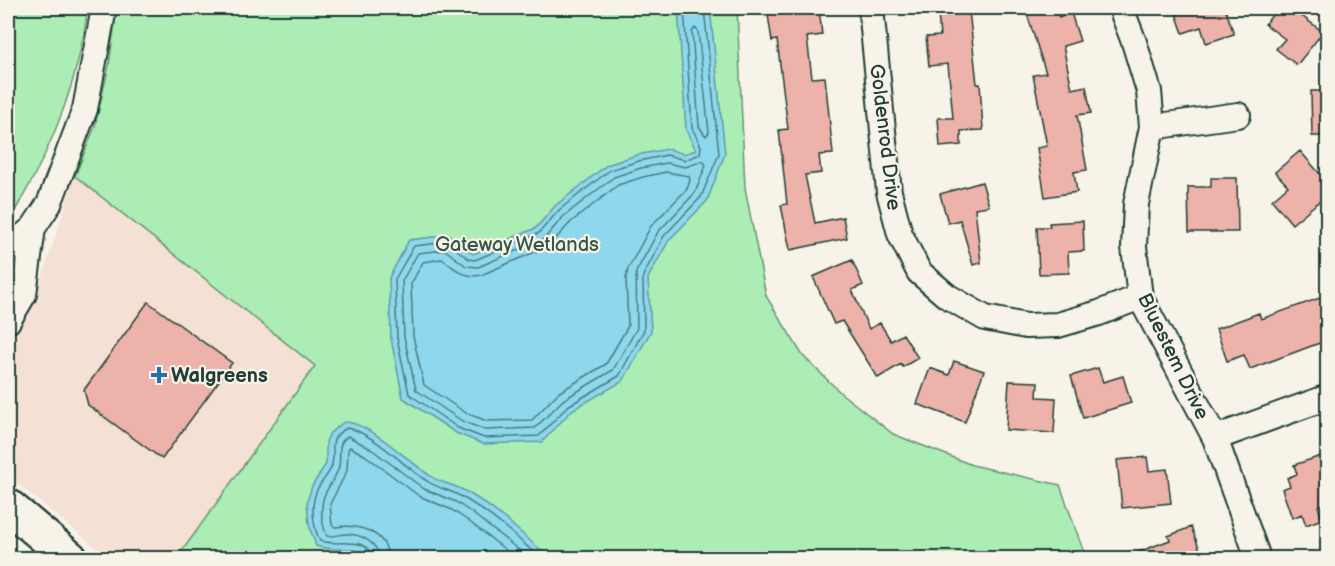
<svg xmlns="http://www.w3.org/2000/svg" width="1335" height="566" font-family="'Balsamiq Sans',sans-serif">
<style>
.built{fill:#f4e0d5}
.green{fill:#acecb5;stroke:#669474;stroke-width:1.5}
.water{fill:#8dd8ed;stroke:#619aa3;stroke-width:1.5}
.lines{fill:none;stroke-linecap:round;stroke-linejoin:round}
.shore{stroke:#4b7b7e;stroke-width:1.5}
.building{fill:#edb2a9;stroke:#1f3d34;stroke-width:1.5}
.street-casing{stroke:#1f3d34;stroke-width:28}
.secondary-casing{stroke:#1f3d34;stroke-width:38}
.street{stroke:#f7f3e8;stroke-width:24}
.secondary{stroke:#f7f3e8;stroke-width:33}
.poi-dot{fill:#1f6fb2;stroke:#f7f3e8;stroke-width:2}
.labels{text-anchor:middle;stroke-width:4.5;stroke-linejoin:round;paint-order:stroke}
.street-label{font-size:20px;fill:#1f3d34;stroke:#f7f3e8}
.park-label{font-size:20px;fill:#345747;stroke:#f7f3e8}
.poi-label{font-size:20px;font-weight:bold;fill:#1f3d34;stroke:#f7f3e8;text-anchor:start}
</style>
<rect width="100%" height="100%" fill="#f7f3e8"/>
<filter id="ink" filterUnits="userSpaceOnUse"><feTurbulence type="fractalNoise" baseFrequency=".0167" numOctaves="2"/><feDisplacementMap in="SourceGraphic" scale="12" xChannelSelector="R" yChannelSelector="G"/><feConvolveMatrix kernelMatrix="1 2 1 2 8 2 1 2 1" color-interpolation-filters="sRGB"/></filter>
<g filter="url(#ink)">
<path class="built" d="M75 176 315 366 177 558H109L8 476V344L37 293Z"/>
<path class="green" d="M8 8H88C79 78 52 148 16 209L8 202Z
M117 8H737L745 188 766 296 803 356 842 394 893 434 972 465 1060 485 1086 558H177L315 366 75 176 95 126 109 65Z"/>
<path class="water" d="M678 8H710L725 154 707 201 669 240 648 278 651 331 623 381 572 410 542 442 483 444 456 433 403 398 391 339 389 278 409 240 449 235 473 254 536 228 555 206 607 165 637 155 668 149 684 154 696 150 686 130Z
M344 422C368 421 409 462 429 475 439 483 452 484 463 490 493 506 524 535 549 558H368C352 543 335 553 316 546L309 525 307 502 312 486 326 464V442L330 433Z"/>
<g class="lines">
<path class="shore" d="M684 8 692 128 701 146 700 154 685 160 667 155 639 161 610 170 559 210 539 233 475 260 469 259 447 242 414 246 395 279 397 338 409 394 458 428 484 438 539 436 568 406 619 376 644 330 643 276 664 236 701 197 719 154 704 8
M695 28 698 31 709 132 706 136 704 134 699 126 692 32Z
M703 161 706 165 695 193 658 232 636 272 637 328 613 370 563 400 535 428 485 430 462 421 416 390 404 337 402 281 418 253 445 250 466 266 478 267 544 239 564 216 614 177 641 168 667 163 685 167Z
M666 172 689 176 690 180 687 189 651 226 628 269 626 279 628 326 606 364 558 393 532 420 487 421 466 413 424 385 413 336 411 284 423 262 442 259C455 268 464 279 481 275L549 246 571 222 618 185 643 177Z
M372 558C368 534 335 547 320 541 313 527 310 505 317 490 321 481 330 474 332 465 336 447 326 439 347 428 371 431 406 468 427 481 437 488 450 490 460 496 489 512 516 536 540 558
M379 558C378 543 361 534 347 534 340 534 334 537 327 536 324 530 323 524 322 518 320 492 329 491 338 470 343 457 334 445 348 436L371 449 424 489 456 502 472 513 529 558
M388 558C387 531 357 524 335 527L332 525 330 504 347 471 348 450 350 447 366 456 419 496 452 510 467 520 516 558"/>
</g>
<path class="building" d="M767 8H819L822 35 807 37 812 78 825 77 833 154 819 155 821 173 805 175 815 223 843 217 847 238 790 250 781 205 787 204 779 130 788 129 777 40 772 41Z
M1025 8H1056L1059 17 1071 13 1080 41 1063 46 1072 89 1086 86 1091 113 1077 115 1087 170 1074 172 1077 192 1045 197 1037 148 1047 146 1033 75 1046 73Z
M1174 8H1225L1234 34 1206 43 1201 27 1183 33Z
M1278 8H1291L1323 32 1297 65 1276 49 1285 39 1265 24Z
M969 10 977 84H980L983 130 961 131V145L940 147 938 118H953L948 64 929 66 926 37 940 36 938 14Z
M1311 91H1327L1328 136H1312Z
M1300 151 1328 183V194L1292 224 1272 200 1288 186 1275 172Z
M1211 178H1237L1238 232H1189L1188 187H1211Z
M982 182 989 206 975 208 981 263 973 265 960 220 948 223 940 194Z
M1083 221 1084 251 1068 252 1069 273 1039 274 1037 227H1050L1049 223Z
M852 260 863 285 852 290 869 329 880 323 891 341 903 334 918 358 903 367 901 364 878 378 842 321 834 324 813 277Z
M1328 295V325L1320 328 1325 341 1250 369 1244 355 1227 361 1216 329 1259 313 1261 319Z
M148 302 232 363 162 459 88 405 84 390Z
M954 361 984 371 965 422 917 404 930 368 949 375Z
M1098 368 1103 382 1123 376 1131 403 1083 418 1071 376Z
M1009 381 1038 382 1037 397 1056 398 1054 433 1006 430Z
M1321 456 1328 473V503L1318 506 1322 519 1306 525 1302 514 1292 518 1282 489 1290 486 1287 478 1297 474 1294 465Z
M1147 457 1149 471 1167 469 1171 503 1122 508 1117 460Z
M1191 527 1202 555 1191 558H1126L1125 557 1170 540 1168 536Z"/>
<g class="lines">
<defs>
<path id="street" d="M871 8 889 192 900 234 919 272 947 296 985 318 1026 326 1058 325 1099 313 1140 297
M1121 8 1134 42 1149 91 1152 127 1136 204 1134 247 1140 297 1215 438 1258 558
M1152 127 1238 115
M8 249 33 228 49 204 85 109 104 8
M8 321 24 294 33 228
M1215 438 1328 397"/>
<path id="secondary" d="M8 506 70 558"/>
</defs>
<use href="#street" class="street-casing"/>
<use href="#secondary" class="secondary-casing"/>
<use href="#street" class="street"/>
<use href="#secondary" class="secondary"/>
</g>
</g>
<path class="poi-dot" d="M156 366h6v6h6v6h-6v6h-6v-6h-6v-6h6z"/>
<g class="labels">
<g class="street-label">
<text transform="translate(886 137) rotate(83)" y="7">Goldenrod Drive</text>
<text transform="translate(1174 356) rotate(64)" y="7">Bluestem Drive</text>
</g>
<g class="park-label">
<text x="517" y="251">Gateway Wetlands</text>
</g>
<g class="poi-label">
<text x="171" y="382">Walgreens</text>
</g>
</g>
<rect width="1335" height="566" fill="none" stroke="#f7f3e8" stroke-width="30"/>
<rect x="15" y="15" width="1305" height="536" fill="none" stroke="#1f3d34" stroke-width="2" filter="url(#ink)"/>
</svg>
